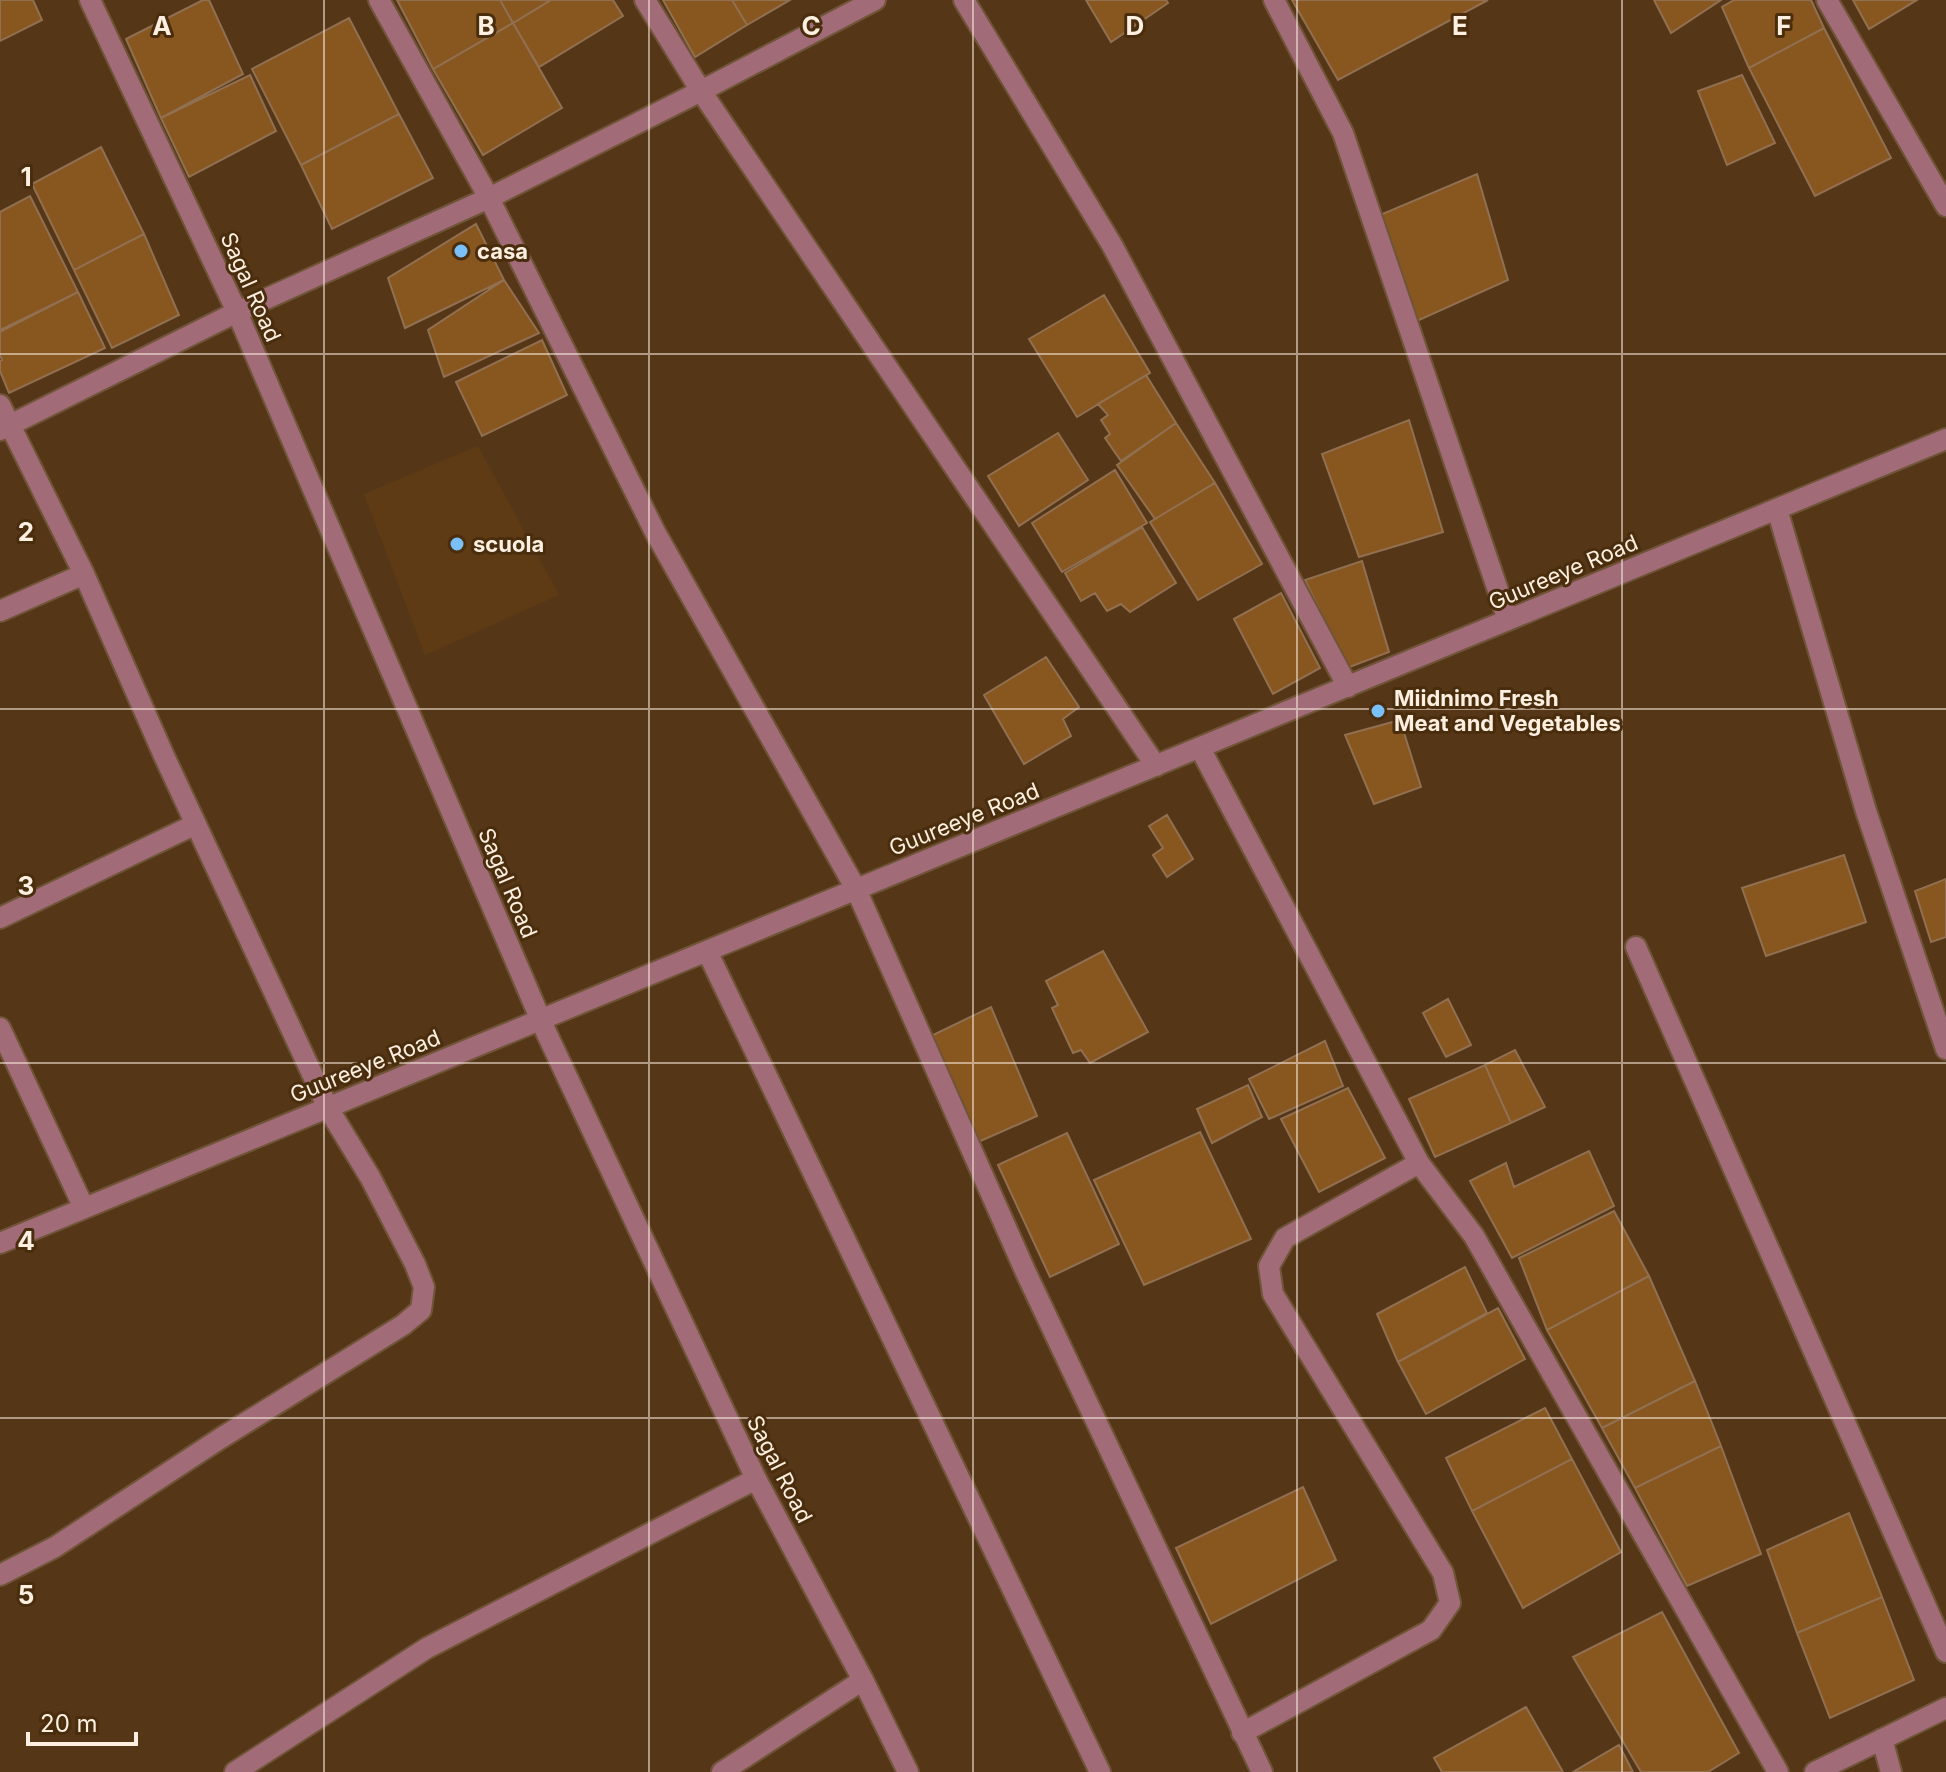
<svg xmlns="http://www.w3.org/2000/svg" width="1946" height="1772" font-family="Inter,sans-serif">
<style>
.built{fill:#5e3b15}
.building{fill:#88561f;stroke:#917051;stroke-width:2}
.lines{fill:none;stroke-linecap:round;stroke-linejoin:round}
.minor-casing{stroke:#705438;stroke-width:24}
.minor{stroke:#a16b77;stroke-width:20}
.grid{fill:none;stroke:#feefe1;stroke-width:2;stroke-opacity:0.55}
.poi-dot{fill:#79bff8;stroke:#4a2d0d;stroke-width:3}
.labels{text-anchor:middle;stroke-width:6;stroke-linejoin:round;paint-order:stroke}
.poi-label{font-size:22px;font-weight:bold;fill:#feefe1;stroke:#4a2d0d;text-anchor:start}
.street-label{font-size:22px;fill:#feefe1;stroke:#4a2d0d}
.grid-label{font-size:26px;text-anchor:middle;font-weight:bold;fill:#feefe1;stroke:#4a2d0d;stroke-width:6;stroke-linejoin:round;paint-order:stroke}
</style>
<rect width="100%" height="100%" fill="#553718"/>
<path class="built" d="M478 446 559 595 425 655 364 494Z"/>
<path class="building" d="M0 0H33L42 20 0 41Z
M203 0H209L243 74 161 118 126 39Z
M397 0H500L513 23 433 69Z
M500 0H551L513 23Z
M551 0H613L623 16 539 67 513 23Z
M663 0H732L747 25 695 57Z
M732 0H790L747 25Z
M1086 0H1166L1168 3 1111 42Z
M1292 0H1488L1338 80Z
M1654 0H1721L1671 33Z
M1734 0H1811L1824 28 1749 68 1722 7Z
M1853 0H1917L1869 29Z
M349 18 399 114 301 165 252 69Z
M513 23 562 108 483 155 433 69Z
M1824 28 1891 158 1815 196 1749 68Z
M250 75 276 131 189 177 161 118Z
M1742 75 1775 143 1727 165 1698 91Z
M399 114 433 178 332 229 301 165Z
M101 147 144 234 74 270 32 184Z
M1477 174 1508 280 1417 321 1380 215Z
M30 196 78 292 2 331 0 327V212Z
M476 224 504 280 405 328 388 278Z
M144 234 179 315 112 348 74 270Z
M504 280 539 333 444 377 428 330Z
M78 292 105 348 9 393 0 371V361L2 360 0 355V330Z
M1104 295 1150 373 1077 417 1029 339Z
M542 340 567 395 482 436 456 382Z
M1146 375 1176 423 1121 461 1105 438 1110 434 1101 420 1108 415 1098 404Z
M1409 420 1443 532 1359 557 1322 454Z
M1176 423 1215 483 1155 519 1117 465Z
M1058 433 1088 480 1019 526 988 476Z
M1115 470 1147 523 1062 572 1032 523Z
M1215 483 1262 564 1198 600 1150 522Z
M1142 527 1176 583 1130 612 1121 604 1107 611 1095 593 1081 601 1065 573Z
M1362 561 1389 652 1347 668 1305 580Z
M1281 593 1320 668 1273 694 1234 619Z
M1046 657 1079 707 1063 719 1071 736 1024 764 984 695Z
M1400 720 1421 787 1374 804 1345 735Z
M1167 815 1193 859 1167 877 1153 855 1163 848 1149 826Z
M1844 855 1866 922 1766 956 1742 888Z
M1946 879V937L1931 942 1915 891Z
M1103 951 1148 1032 1090 1063 1081 1050 1073 1053 1052 1008 1058 1005 1046 981Z
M1448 999 1471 1045 1446 1057 1423 1013Z
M991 1007 1037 1116 976 1143 931 1036Z
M1325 1041 1343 1086 1269 1119 1249 1079Z
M1515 1050 1545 1107 1511 1123 1485 1065Z
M1485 1065 1511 1123 1435 1157 1409 1099Z
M1248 1085 1262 1117 1212 1143 1197 1109Z
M1348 1088 1385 1158 1319 1192 1281 1119Z
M1200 1132 1251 1239 1144 1285 1094 1180Z
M1067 1133 1119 1244 1050 1277 998 1165Z
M1589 1151 1614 1206 1512 1258 1470 1181 1506 1163 1514 1187Z
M1614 1211 1649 1276 1547 1330 1519 1258Z
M1465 1267 1487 1313 1398 1362 1377 1314Z
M1649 1276 1695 1381 1602 1428 1547 1330Z
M1498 1308 1525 1359 1426 1414 1398 1362Z
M1695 1381 1721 1446 1635 1488 1602 1428Z
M1545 1408 1572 1459 1472 1511 1446 1458Z
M1721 1446 1761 1554 1687 1586 1635 1488Z
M1572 1459 1621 1552 1523 1608 1472 1511Z
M1303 1487 1336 1560 1211 1624 1176 1548Z
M1849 1513 1882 1597 1797 1633 1767 1550Z
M1882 1597 1914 1680 1830 1718 1797 1633Z
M1662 1612 1739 1753 1708 1772H1641L1573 1657Z
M1526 1707 1563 1772H1442L1434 1758Z
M1619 1745 1633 1772H1573Z"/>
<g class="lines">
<defs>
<path id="minor" d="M90 0 237 312 546 1032 756 1479 863 1680 908 1772
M379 0 489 198 655 532 856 889 1027 1275 1262 1772
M645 0 701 91 1156 766
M964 0 1112 245 1348 687
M1274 0 1343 133 1508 620
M1827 0 1946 206
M0 405 84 574 165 758 328 1108 370 1177 415 1264 424 1287 421 1310 403 1325 221 1438 55 1547 0 1575
M0 430 237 312 489 198 701 91 875 0
M1777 509 1866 811 1946 1049
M0 611 84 574
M1200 748 1419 1163 1474 1236 1778 1772
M0 918 196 824
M1636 947 1946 1652
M707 951 1100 1772
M0 1028 84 1208
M0 1243 1946 439
M1242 1733 1431 1630 1450 1603 1443 1573 1273 1294 1269 1266 1285 1238 1419 1163
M1882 1739 1891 1772
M235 1772 427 1648 756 1479
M722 1772 863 1680
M1815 1772 1946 1708"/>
</defs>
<use href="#minor" class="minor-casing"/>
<use href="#minor" class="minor"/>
</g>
<path class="grid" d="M324 0V1772M649 0V1772M973 0V1772M1297 0V1772M1622 0V1772M0 354H1946M0 709H1946M0 1063H1946M0 1418H1946"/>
<g class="poi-dot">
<circle cx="461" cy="251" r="8"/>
<circle cx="457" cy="544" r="8"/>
<circle cx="1378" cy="711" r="8"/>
</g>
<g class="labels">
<g class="poi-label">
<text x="477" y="259">casa</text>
<text x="473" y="552">scuola</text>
<text x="1394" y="706">Miidnimo Fresh<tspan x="1394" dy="25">Meat and Vegetables</tspan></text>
</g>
<g class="street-label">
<text transform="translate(251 287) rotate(66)" y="8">Sagal Road</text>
<text transform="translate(1563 572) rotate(-23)" y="8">Guureeye Road</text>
<text transform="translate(964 819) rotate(-22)" y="8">Guureeye Road</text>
<text transform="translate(508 883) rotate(67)" y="8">Sagal Road</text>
<text transform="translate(365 1066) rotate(-22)" y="8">Guureeye Road</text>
<text transform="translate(780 1469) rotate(63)" y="8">Sagal Road</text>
</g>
</g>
<g class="grid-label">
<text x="162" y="35">A</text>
<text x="486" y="35">B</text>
<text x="811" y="35">C</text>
<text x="1135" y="35">D</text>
<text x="1460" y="35">E</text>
<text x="1784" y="35">F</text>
<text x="26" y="186">1</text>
<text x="26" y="541">2</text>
<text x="26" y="895">3</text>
<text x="26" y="1250">4</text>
<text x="26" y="1604">5</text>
</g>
<path d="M28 1732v12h108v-12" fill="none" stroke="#feefe1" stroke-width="4"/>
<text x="40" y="1732" font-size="24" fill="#feefe1" stroke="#4a2d0d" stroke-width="6" paint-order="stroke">20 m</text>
</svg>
